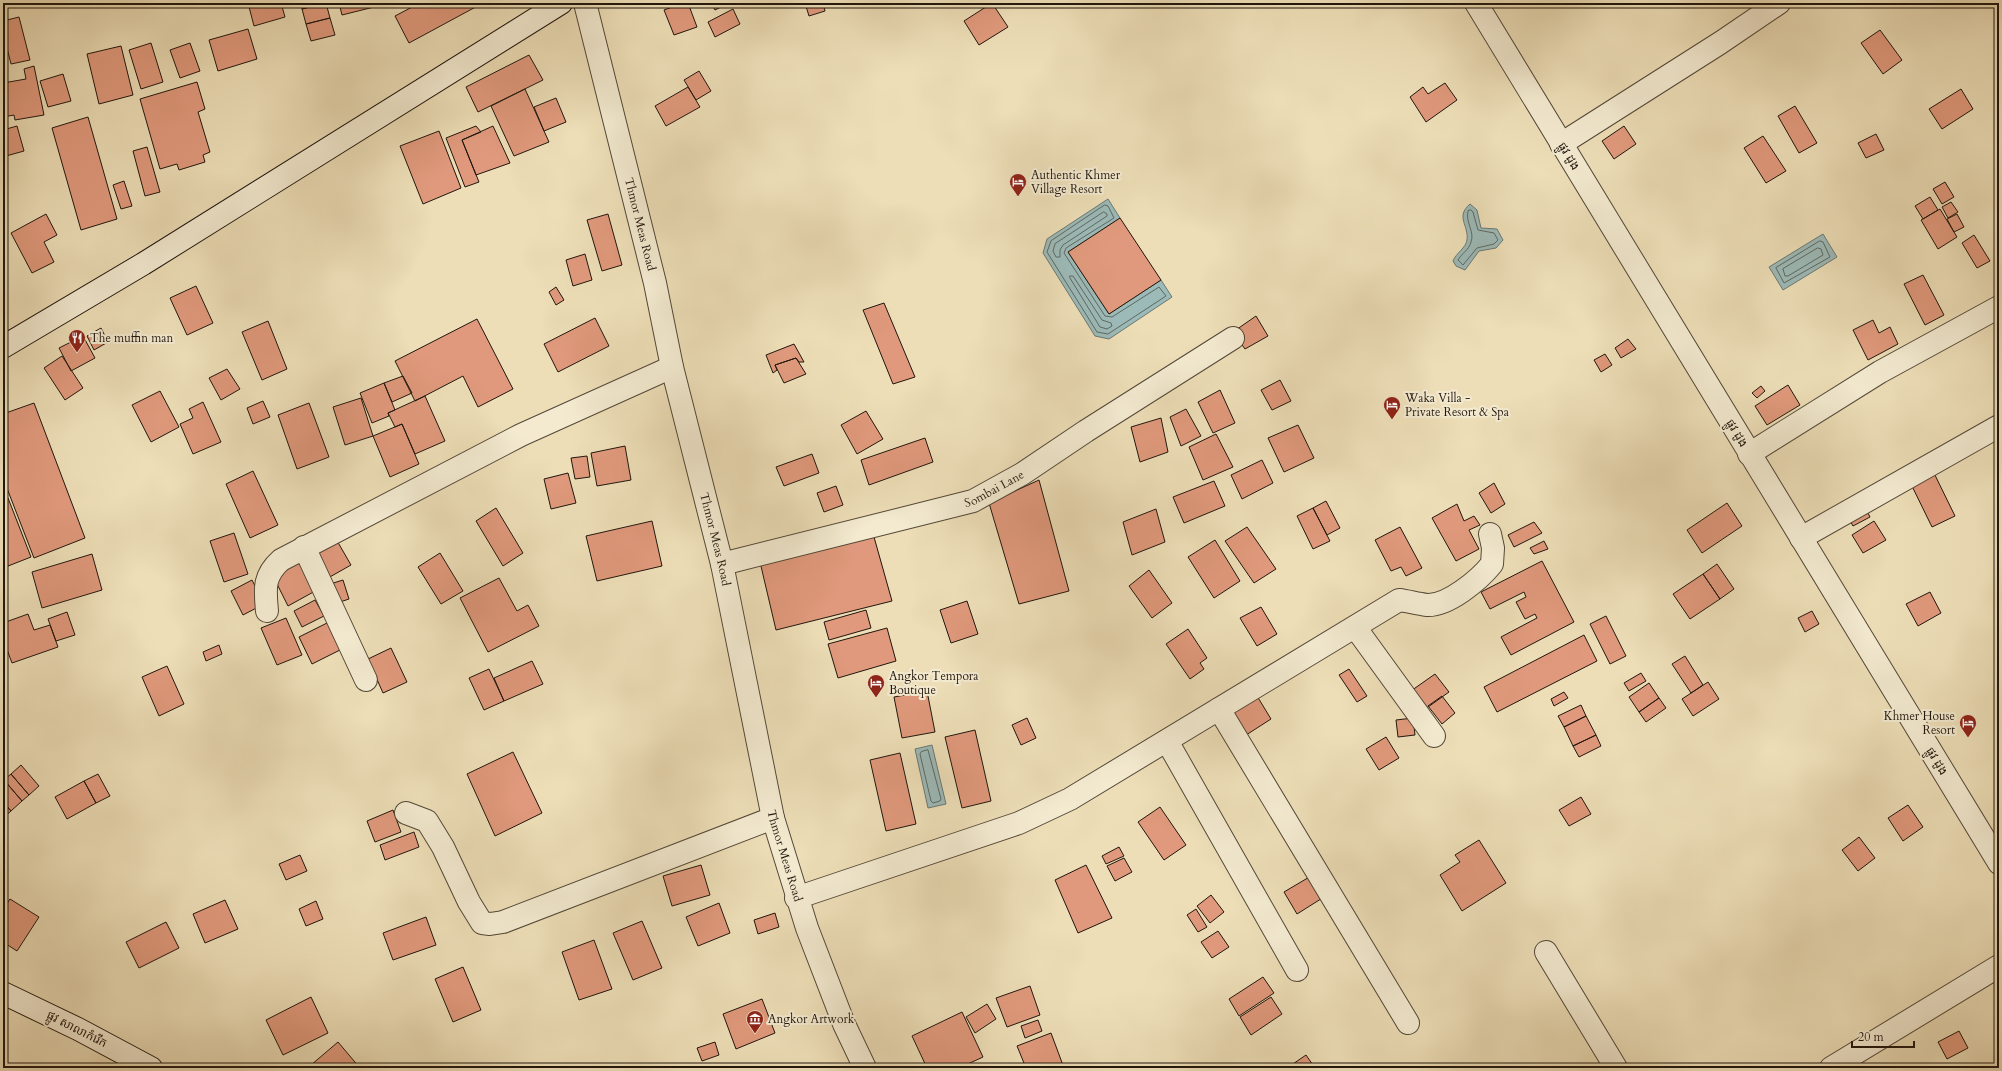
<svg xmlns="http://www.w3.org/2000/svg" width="2002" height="1071" font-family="Cardo,'Noto Sans Khmer',serif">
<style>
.water{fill:#9cbab8;stroke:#6a7874}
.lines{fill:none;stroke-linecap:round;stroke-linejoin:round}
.shore{stroke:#5e6862;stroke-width:1}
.building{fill:#e0997c;stroke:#20160d}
.street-casing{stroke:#534838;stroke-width:24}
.secondary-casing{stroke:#20160d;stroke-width:24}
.street{stroke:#f3ead0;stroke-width:22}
.secondary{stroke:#f3ead0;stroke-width:22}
.labels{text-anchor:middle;stroke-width:4;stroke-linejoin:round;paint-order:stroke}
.street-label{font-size:12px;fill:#20160d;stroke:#f3ead0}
.poi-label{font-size:12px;fill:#20160d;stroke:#f3ead0;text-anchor:start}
</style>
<rect width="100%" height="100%" fill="#eddeb7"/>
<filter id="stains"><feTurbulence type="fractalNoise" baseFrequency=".005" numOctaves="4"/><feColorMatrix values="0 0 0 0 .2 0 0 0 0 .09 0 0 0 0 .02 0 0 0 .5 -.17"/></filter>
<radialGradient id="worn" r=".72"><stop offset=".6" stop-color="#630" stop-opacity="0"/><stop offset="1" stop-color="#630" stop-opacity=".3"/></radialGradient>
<path class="water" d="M1108 199 1120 218 1068 252 1109 314 1161 280 1172 297 1109 339 1095 336 1043 253 1047 239Z
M1470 204 1477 210 1481 228 1497 229 1503 240 1496 248 1479 251 1465 270 1456 266 1453 261C1456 253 1466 248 1467 240 1469 225 1455 217 1470 204Z
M1823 234 1837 257 1783 290 1769 267Z
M932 745 946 804 928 808 915 749Z"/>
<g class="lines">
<path class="shore" d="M1105 205 1108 206 1114 218 1066 248 1064 253 1105 316 1112 317 1159 287 1166 296 1108 334 1097 332 1047 252 1051 241Z
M1471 210 1473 212 1478 230 1494 233 1498 240 1494 244 1477 248 1463 265 1458 260C1461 254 1469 250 1471 242 1475 232 1465 222 1468 211Z
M1104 212 1107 214V216L1063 245 1060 250V257H1056L1053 251 1055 244Z
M1820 241 1823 242 1830 257 1784 283 1776 268Z
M1818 248 1821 249 1823 255 1788 276H1785L1783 269Z
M1070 276H1073L1102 320 1111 323 1112 326 1107 329 1100 327 1070 278Z
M928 750 941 799 940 801 933 803 931 801 920 754 921 752Z"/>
</g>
<path class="building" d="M248 3H281L285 17 254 26Z
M301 3H324L302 9Z
M326 3 330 18 306 24 302 9Z
M339 3H390L342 15Z
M415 3H483L409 43 395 16 416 5Z
M683 3H688L697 27 674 35 664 10Z
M711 3H729L715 10Z
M805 3H823L825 11 809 16Z
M992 3 1008 27 979 45 964 21Z
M1299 3H1310L1302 8Z
M733 9 740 24 715 37 708 22Z
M19 17 30 60 11 64 3 32V21Z
M330 18 335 35 311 41 306 24Z
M248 29 257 59 218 71 209 40Z
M1880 30 1902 60 1883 74 1861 43Z
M151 43 163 82 141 89 129 50Z
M190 43 200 71 180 78 170 50Z
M121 46 133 95 99 104 87 54Z
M529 55 543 80 478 112 466 87Z
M34 66 44 115 15 120 14 115 3 117V83L26 79 24 69Z
M699 71 711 91 696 100 684 80Z
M63 74 71 101 48 107 40 81Z
M197 82 205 109 198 112 210 152 203 155 205 162 179 170 177 164 160 169 140 99Z
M1445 83 1457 100 1426 122 1410 97 1423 87 1428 94Z
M688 87 700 107 666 126 655 106Z
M525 89 549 142 514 156 491 106Z
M1961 89 1973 109 1942 129 1929 109Z
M556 98 566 122 544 131 534 107Z
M1795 106 1817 143 1799 153 1778 116Z
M88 117 117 219 81 230 52 128Z
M17 126 24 151 6 156 3 146V130Z
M476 126 481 132 462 140 479 182 465 187 446 138Z
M493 126 510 163 476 175 462 140Z
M1624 126 1636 144 1614 159 1602 141Z
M439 131 461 188 423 204 400 146Z
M1876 134 1884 150 1866 158 1858 143Z
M1763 136 1786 171 1766 183 1744 148Z
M147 147 160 192 145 196 133 151Z
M124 181 132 206 121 209 113 185Z
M1945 182 1954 197 1942 204 1933 189Z
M1930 197 1938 210 1923 219 1915 206Z
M1951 202 1958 212 1948 218 1942 207Z
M1940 209 1957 237 1938 249 1921 220Z
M46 214 57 235 44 242 54 262 32 273 11 233Z
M608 214 622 265 602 271 587 220Z
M1957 214 1964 227 1954 232 1947 219Z
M1120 218 1161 280 1109 314 1068 252Z
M1974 235 1990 261 1977 268 1962 243Z
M585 254 592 280 573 286 566 260Z
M1923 275 1944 315 1925 325 1904 284Z
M196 286 213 323 187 335 170 298Z
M556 287 564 300 556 305 549 292Z
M884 303 915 377 893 384 863 310Z
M1256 316 1268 336 1245 349 1233 332Z
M595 318 609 346 558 372 544 344Z
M477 319 513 389 478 407 463 376 415 401 395 361Z
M1873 320 1879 333 1890 327 1898 344 1868 360 1853 330Z
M268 321 287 369 262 380 242 332Z
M101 328 108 342 94 350 87 336Z
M83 336 95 358 71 371 59 348Z
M1628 339 1636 349 1621 358 1615 348Z
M794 344 804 362H799L796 358 775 365 777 370 773 373 766 355Z
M1605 354 1612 365 1601 372 1594 360Z
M62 356 83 388 65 400 44 368Z
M796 358 806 374 784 383 775 365Z
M227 369 240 389 221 400 209 378Z
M403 376 412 393 392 402 384 383Z
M1280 380 1291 401 1272 410 1261 390Z
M384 383 395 410 388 413 389 416 372 423 360 393Z
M1788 385 1800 405 1767 425 1755 406Z
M1761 386 1765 391 1757 398 1752 393Z
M1220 390 1235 423 1213 433 1198 402Z
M160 391 179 427 151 442 132 405Z
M425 396 445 441 415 454 402 424 395 427 388 413Z
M361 398 373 436 345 445 333 407Z
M263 401 270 417 253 424 247 408Z
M203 402 221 442 193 454 180 424 193 418 189 409Z
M34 403 85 538 34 558 3 478V414Z
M309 403 329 457 297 469 278 415Z
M1186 409 1201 436 1181 446 1170 417Z
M866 411 883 439 857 454 841 425Z
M1161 418 1168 452 1140 462 1131 427Z
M402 424 419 464 390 477 373 436Z
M1298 425 1314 458 1284 472 1268 438Z
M1216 434 1233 467 1203 480 1189 447Z
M925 438 933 462 869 485 861 460Z
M625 446 631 480 597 486 591 453Z
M812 454 819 473 784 486 776 467Z
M587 456 590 477 575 479 571 458Z
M1262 460 1273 483 1242 499 1231 475Z
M1932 469 1955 516 1932 527 1909 480Z
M253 471 278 525 250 538 226 484Z
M568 473 576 503 551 509 544 479Z
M1039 480 1069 591 1019 604 989 503Z
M1214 481 1225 506 1184 523 1173 497Z
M1494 483 1505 504 1491 513 1479 493Z
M836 486 843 505 824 512 817 493Z
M8 498 31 557 3 568V500Z
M1326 501 1340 528 1327 535 1313 508Z
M1727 503 1742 526 1702 553 1687 530Z
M1457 504 1464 521 1474 516 1480 525 1469 530 1479 549 1456 561 1432 518Z
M1865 507 1870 517 1853 526 1848 517Z
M496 508 523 553 503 566 476 521Z
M1313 508 1330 541 1313 549 1297 516Z
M1156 509 1165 542 1132 555 1123 522Z
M652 521 662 566 597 581 586 536Z
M1874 521 1886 540 1863 553 1852 535Z
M1534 522 1542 533 1514 547 1508 535Z
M1247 527 1276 569 1254 583 1225 541Z
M1400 527 1422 568 1406 576 1401 567 1391 571 1375 540Z
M234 533 248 574 224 582 210 541Z
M874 537 892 601 776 630 760 562Z
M336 539 351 565 328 578 314 552Z
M1215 540 1240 581 1214 598 1188 557Z
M1544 541 1548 549 1534 554 1530 548Z
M440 553 463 591 441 604 418 567Z
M92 554 102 590 42 608 32 572Z
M302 561 317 590 288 606 273 576Z
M1542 561 1574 622 1511 655 1501 637 1537 618 1535 614 1525 619 1516 602 1526 597 1524 592 1490 609 1481 592Z
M1717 564 1734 589 1720 599 1703 574Z
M1149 570 1172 603 1152 618 1129 586Z
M1703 574 1720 599 1690 619 1673 594Z
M499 578 517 611 528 605 539 626 488 652 460 598Z
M252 580 264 604 243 615 231 591Z
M343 580 349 599 334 604 327 585Z
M1930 592 1941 613 1918 626 1906 604Z
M315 600 324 616 302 627 294 611Z
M967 601 978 634 951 643 940 610Z
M1261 607 1277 634 1257 646 1240 618Z
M866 610 871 628 829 640 824 622Z
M1812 611 1819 624 1805 632 1798 618Z
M67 612 75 635 56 641 48 619Z
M28 614 34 630 50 625 58 647 12 663 3 639V623Z
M1606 616 1626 656 1610 664 1590 624Z
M286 618 302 655 277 665 261 628Z
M329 622 342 649 312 664 299 637Z
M887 628 896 661 838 678 828 644Z
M1188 629 1207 658 1200 663 1204 669 1190 679 1166 644Z
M1584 635 1597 661 1497 712 1484 687Z
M219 645 222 654 206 661 203 652Z
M391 648 407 682 383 693 368 659Z
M1685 656 1703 685 1691 693 1672 664Z
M532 661 543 684 504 701 494 678Z
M167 666 184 704 159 716 142 677Z
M489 669 504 701 484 710 469 678Z
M1349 669 1367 696 1357 702 1339 675Z
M1641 673 1646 681 1629 691 1624 683Z
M1435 674 1449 692 1421 712 1408 693Z
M1708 682 1719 699 1693 716 1682 699Z
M1649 683 1659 698 1639 712 1629 697Z
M927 691 935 732 902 738 894 697Z
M1564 692 1568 698 1554 706 1551 699Z
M1257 696 1271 719 1243 737 1229 715Z
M1442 696 1455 713 1442 724 1428 706Z
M1659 698 1666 708 1646 722 1639 712Z
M1581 705 1586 716 1564 727 1558 716Z
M1586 716 1596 735 1573 746 1564 727Z
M1027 718 1036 738 1021 745 1012 725Z
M1413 718 1415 735 1398 737 1396 720Z
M975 730 991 801 962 808 945 737Z
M1596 735 1601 746 1579 757 1573 746Z
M1386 737 1399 758 1379 770 1366 749Z
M513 752 542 813 495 836 467 774Z
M900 753 916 824 886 831 870 760Z
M21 765 39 786 29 795 11 774Z
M11 774 29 795 22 801 4 780Z
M98 774 110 796 96 803 84 781Z
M4 780 22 801 11 811 3 802Z
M84 781 96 803 67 819 55 797Z
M1581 797 1591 814 1569 826 1559 810Z
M3 802 11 811 3 818Z
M1908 805 1923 827 1903 841 1888 818Z
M1160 807 1186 845 1164 860 1138 822Z
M393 810 401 832 375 842 367 821Z
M414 832 419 847 385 860 380 845Z
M1859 837 1875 858 1858 871 1842 850Z
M1479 840 1506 883 1462 911 1440 875 1460 862 1455 855Z
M1119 847 1124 856 1106 864 1102 856Z
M300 855 307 871 286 880 279 864Z
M1124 858 1132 872 1115 881 1107 866Z
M701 865 710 895 672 906 663 876Z
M1086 865 1112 918 1078 933 1055 880Z
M1311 876 1324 897 1297 914 1284 892Z
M1211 895 1224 912 1210 923 1197 906Z
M10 899 39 917 17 951 3 942V910Z
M225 900 238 929 205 943 193 914Z
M316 901 323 919 306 926 299 909Z
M719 903 730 933 698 946 686 917Z
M1196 909 1207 927 1198 932 1187 915Z
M775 913 779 927 758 934 754 920Z
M426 917 436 945 393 960 383 933Z
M642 921 662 968 633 980 613 933Z
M166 922 179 948 139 968 126 942Z
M1218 931 1229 947 1212 958 1201 942Z
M594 940 612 989 579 1000 562 952Z
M463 967 481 1010 453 1022 435 979Z
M1263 977 1274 993 1239 1016 1229 999Z
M1030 986 1040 1015 1007 1027 996 998Z
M311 997 328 1033 283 1055 266 1020Z
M1271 997 1282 1014 1251 1035 1240 1017Z
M762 999 775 1033 736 1049 723 1014Z
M987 1004 996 1019 975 1033 966 1017Z
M962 1012 983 1057 959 1068H927L912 1036Z
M1038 1020 1042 1031 1025 1038 1021 1026Z
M1959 1031 1968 1048 1947 1059 1938 1042Z
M1051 1033 1064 1068H1026L1017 1046Z
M338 1042 360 1068H314L311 1065Z
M715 1042 719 1055 702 1061 697 1048Z
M1306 1055 1315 1068H1287Z"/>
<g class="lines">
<defs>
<g id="street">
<path id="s1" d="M585 3 655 283 672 367 722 564 773 818 807 928 844 1024 865 1068"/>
<path d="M1476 3 1999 863"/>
<path d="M1561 144 1720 43 1779 3"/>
<path d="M1749 454 1880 372 1999 307"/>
<path d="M1801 538 1999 426"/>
<path d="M304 547 366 680"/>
<path id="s2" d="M722 564 973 501 1022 474 1086 431 1233 338"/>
<path d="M267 611C265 589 263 576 281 560L521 435 672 367"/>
<path d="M1355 627 1434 736"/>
<path d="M1219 709 1408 1023"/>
<path d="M1167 741 1297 970"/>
<path d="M406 813 427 821 443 847 469 902 482 923 490 924 503 922 773 818"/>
<path d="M796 898 1019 823 1070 799 1399 600C1408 601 1417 604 1427 605 1448 606 1479 580 1492 564L1493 548 1490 534"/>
<path d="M1546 952 1616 1068"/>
<path d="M1831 1068 1999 966"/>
</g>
<path id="secondary" d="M3 347 143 264 561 3
M3 993 78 1029 151 1068"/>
</defs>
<use href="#street" class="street-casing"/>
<use href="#secondary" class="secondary-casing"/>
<use href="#street" class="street"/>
<use href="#secondary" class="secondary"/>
</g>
<defs>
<symbol id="hotel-pin" viewBox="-11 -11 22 30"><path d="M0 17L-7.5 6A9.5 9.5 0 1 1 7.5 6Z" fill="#8f2418" stroke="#f3ead0"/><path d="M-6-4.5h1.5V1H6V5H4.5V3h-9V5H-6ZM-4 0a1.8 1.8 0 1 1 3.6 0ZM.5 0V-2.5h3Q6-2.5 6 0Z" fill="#fff"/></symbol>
<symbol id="restaurant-pin" viewBox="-11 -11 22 30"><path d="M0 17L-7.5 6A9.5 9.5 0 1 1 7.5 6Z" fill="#8f2418" stroke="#f3ead0"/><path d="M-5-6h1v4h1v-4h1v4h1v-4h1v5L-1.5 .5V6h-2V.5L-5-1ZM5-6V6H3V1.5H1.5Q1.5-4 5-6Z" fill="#fff"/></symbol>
<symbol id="museum-pin" viewBox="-11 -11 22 30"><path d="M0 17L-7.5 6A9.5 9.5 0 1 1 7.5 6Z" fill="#8f2418" stroke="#f3ead0"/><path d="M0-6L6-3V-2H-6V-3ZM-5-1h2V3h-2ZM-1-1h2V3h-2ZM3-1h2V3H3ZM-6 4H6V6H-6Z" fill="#fff"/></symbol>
</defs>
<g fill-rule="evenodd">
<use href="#hotel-pin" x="1008" y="172" width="20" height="27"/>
<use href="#restaurant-pin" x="67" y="328" width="20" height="27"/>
<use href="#hotel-pin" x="1382" y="395" width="20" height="27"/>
<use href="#hotel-pin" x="866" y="673" width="20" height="27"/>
<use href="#hotel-pin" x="1958" y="713" width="20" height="27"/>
<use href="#museum-pin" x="745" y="1009" width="20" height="27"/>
</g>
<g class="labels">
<g class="street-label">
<text transform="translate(1569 156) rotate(59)" y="4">ផ្លូវ ដូង</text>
<text dy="4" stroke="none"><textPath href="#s1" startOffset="228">Thmor Meas Road</textPath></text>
<text transform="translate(1737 433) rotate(59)" y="4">ផ្លូវ ដូង</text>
<text dy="4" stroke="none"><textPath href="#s2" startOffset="283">Sombai Lane</textPath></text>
<text dy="4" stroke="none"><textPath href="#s1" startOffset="552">Thmor Meas Road</textPath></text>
<text transform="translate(1937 761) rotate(59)" y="4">ផ្លូវ ដូង</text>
<text dy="4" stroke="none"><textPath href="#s1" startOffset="876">Thmor Meas Road</textPath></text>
<text transform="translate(77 1029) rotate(27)" y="4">ផ្លូវ សាលាកំរើក</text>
</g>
<g class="poi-label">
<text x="1031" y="179">Authentic Khmer<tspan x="1031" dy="14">Village Resort</tspan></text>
<text x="90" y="342">The muffin man</text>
<text x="1405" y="402">Waka Villa -<tspan x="1405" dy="14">Private Resort &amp; Spa</tspan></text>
<text x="889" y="680">Angkor Tempora<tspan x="889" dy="14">Boutique</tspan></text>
<text x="1955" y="720" text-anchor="end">Khmer House<tspan x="1955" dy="14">Resort</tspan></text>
<text x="768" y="1023">Angkor Artwork</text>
</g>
</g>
<rect width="2002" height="1071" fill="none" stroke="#eddeb7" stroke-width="16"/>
<rect x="4" y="4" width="1994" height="1063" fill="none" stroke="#20160d" stroke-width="2"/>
<rect x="8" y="8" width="1986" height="1055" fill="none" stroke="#20160d"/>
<path d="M1852 1041v6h62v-6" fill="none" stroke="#20160d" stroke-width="2"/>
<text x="1858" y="1041" font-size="12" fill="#20160d" stroke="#f3ead0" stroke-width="3" paint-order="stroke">20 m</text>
<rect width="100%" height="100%" filter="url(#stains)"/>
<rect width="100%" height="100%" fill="url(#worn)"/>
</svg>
